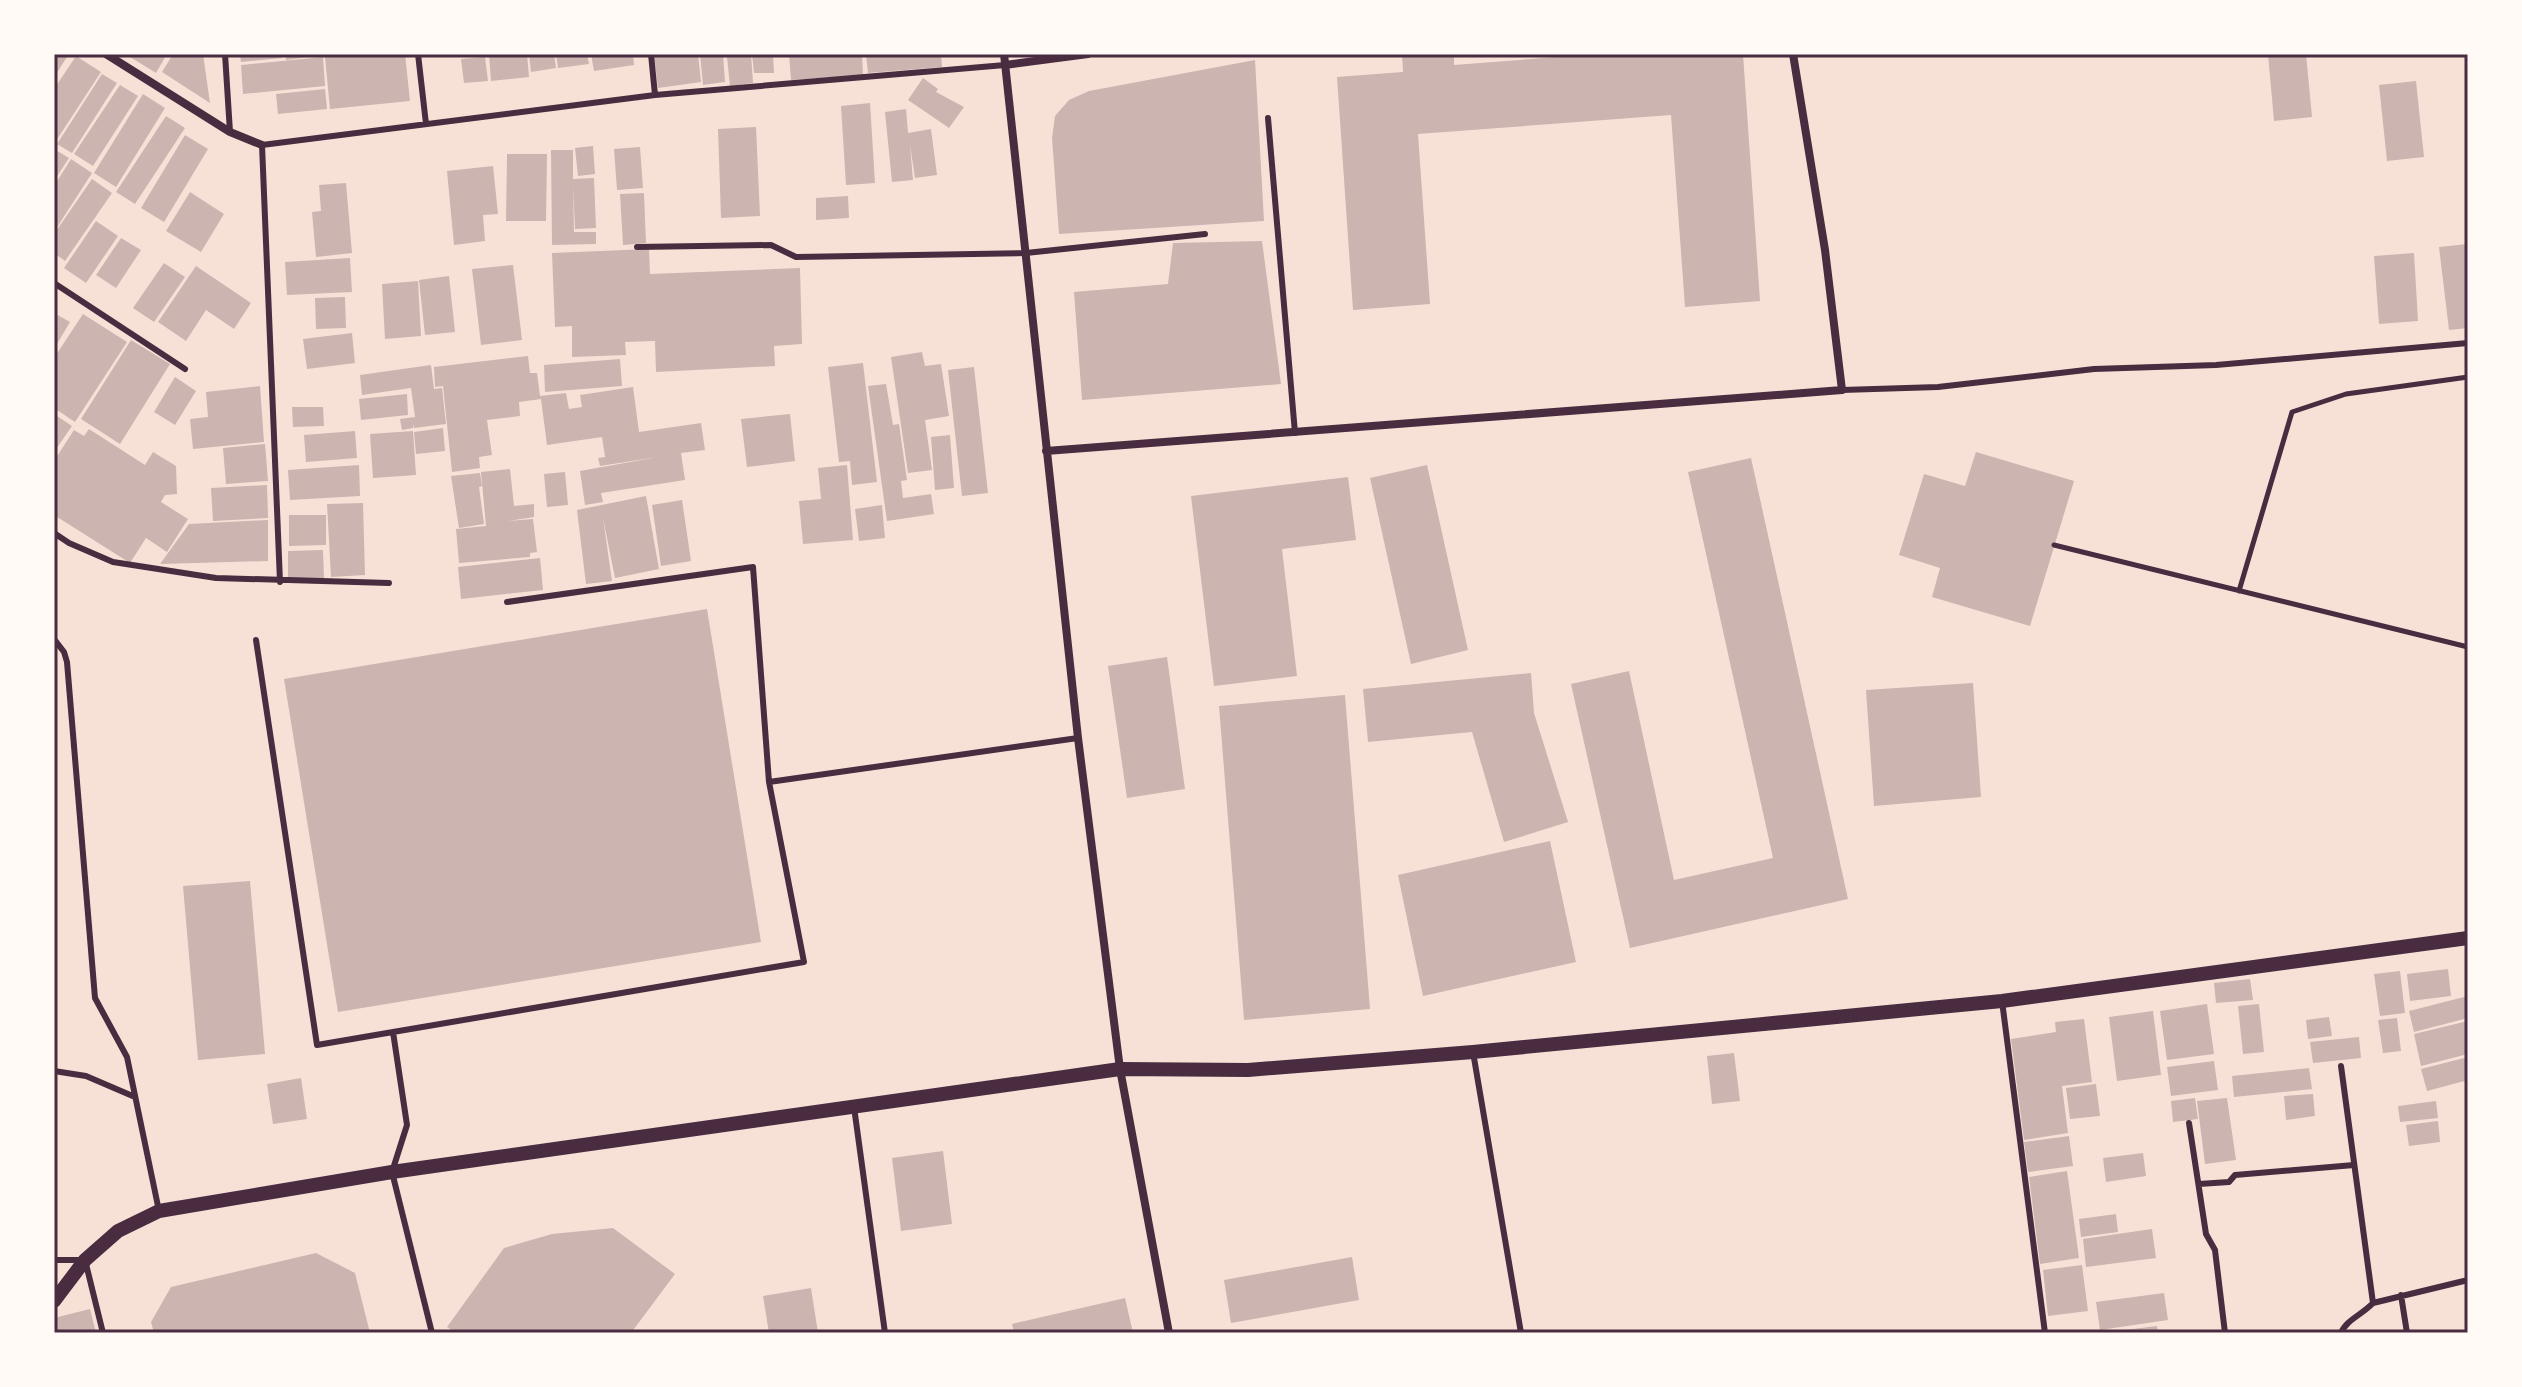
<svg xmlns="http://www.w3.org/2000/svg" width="2522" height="1387" font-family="'Asap Condensed',sans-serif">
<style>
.building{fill:#ccb4b1}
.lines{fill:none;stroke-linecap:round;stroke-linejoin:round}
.path{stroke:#4a2c40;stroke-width:5}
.service{stroke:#4a2c40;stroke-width:6}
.minor{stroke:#4a2c40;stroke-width:8}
.tertiary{stroke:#4a2c40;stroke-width:14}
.neatline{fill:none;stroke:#4a2c40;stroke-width:3}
</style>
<rect width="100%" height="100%" fill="#f7e1d7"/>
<path class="building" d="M54 54H69L54 77Z
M131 54H167L156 73 130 57Z
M173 54H203L210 103 162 72Z
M240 54H282V58L241 62Z
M286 54H316V56L286 60Z
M353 54H405L410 101 330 109 325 57Z
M489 54H527L529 77 491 81Z
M529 54H554L556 68 531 72Z
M556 54H587L589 64 558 68Z
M591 54H633L634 65 594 71Z
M654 54H698L701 82 658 88Z
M700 54H723L725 82 703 85Z
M751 54 753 83 730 86 727 57Z
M752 54H773L774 73H754Z
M789 54H862L863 75 791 80Z
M866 54H941L942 67 868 73Z
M1402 54H1454V65L1595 54H1743L1760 301 1685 307 1671 115 1418 134 1430 304 1353 310 1337 77 1403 72Z
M2268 54H2306L2312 117 2274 121Z
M76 56 101 72 54 144V89Z
M323 57 325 86 243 94 241 65Z
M485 57 488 81 464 83 461 59Z
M1255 60 1264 221 1059 234 1052 138 1055 116 1069 100 1089 91Z
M102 74 117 83 72 153 57 144Z
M923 78 938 89 936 92 964 107 949 128 908 100Z
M2416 81 2424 157 2387 161 2379 85Z
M120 85 138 96 93 166 74 154Z
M325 89 327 109 278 114 276 94Z
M143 94 165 108 116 187 94 173Z
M870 103 875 183 846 185 841 106Z
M906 109 908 133 931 129 937 175 915 178 910 145 913 180 892 182 885 112Z
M166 116 185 128 135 204 116 192Z
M756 127 760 216 721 218 718 129Z
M185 135 208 149 164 222 141 208Z
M593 146 595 174 578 176 575 148Z
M640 147 643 188 617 190 614 149Z
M54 149 69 158 54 181Z
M551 150H573V179L594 178 596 228 575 229 573 185 574 232H596V244L552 245Z
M507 154H547L546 221H506Z
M71 159 92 173 54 232V186Z
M493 166 498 214 483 215 485 241 454 245 447 171Z
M92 179 112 193 65 261 54 253V234Z
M346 183 352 253 316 257 312 212 321 211 319 185Z
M190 192 224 214 201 252 166 231Z
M644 193 646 243 623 245 620 194Z
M848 196 849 218 816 220V198Z
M96 221 118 236 86 283 64 268Z
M121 238 141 250 116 288 96 275Z
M1262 241 1281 384 1082 400 1074 292 1168 284 1173 243Z
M2468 244V328L2449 330 2439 247Z
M649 249 650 274 800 268 802 344 774 346 775 366 656 372 655 341 625 342 626 355 572 357V326L555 327 552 253Z
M2414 253 2418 321 2379 324 2374 256Z
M350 258 352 292 287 295 285 262Z
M164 263 185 277 154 322 133 308Z
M513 265 522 340 481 345 472 269Z
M196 266 251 303 234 329 206 310 186 341 158 322Z
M449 276 455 332 425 335 419 280Z
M418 281 421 336 385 339 382 284Z
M345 297 346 328 316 329 315 298Z
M54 313 70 322 54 349Z
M83 314 127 342 75 422 54 408V358Z
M352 333 355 363 307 369 303 339Z
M131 340 170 364 120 444 81 419Z
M922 352 925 366 941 364 949 416 925 420 932 470 908 473 891 357Z
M528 356 530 373H537L540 396 566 393 569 409 582 407 580 395 633 387 639 432 701 423 705 450 681 453 685 480 601 493 603 502 585 505 580 471 658 457 600 466 598 458 605 457 602 437 547 445 541 399 519 402 520 416 487 420 492 455 479 457 480 468 452 472 443 386 435 387 434 367Z
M620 359 622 386 545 392 544 365Z
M863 363 877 482 852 485 850 461 839 462 828 367Z
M431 365 434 389 442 388 446 424 414 428 413 424V428L402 430 400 419 415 417 411 388 362 395 360 375Z
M974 367 988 493 962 496 948 370Z
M175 377 196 391 175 425 154 412Z
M886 384 893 425 899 424 907 480 901 481 903 498 931 494 934 514 887 521 868 386Z
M260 386 264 442 193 449 190 419 208 417 206 392Z
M407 394 408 415 361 420 359 399Z
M292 407H323L324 426 293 427Z
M54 414 72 426 54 452Z
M790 414 795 461 747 467 741 419Z
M443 428 445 451 416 454 414 432Z
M89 429 145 465 153 452 176 466 177 494 165 495 161 502 188 519 167 552 146 538 130 563 54 515V461L74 430 84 436Z
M355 431 357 458 306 462 304 435Z
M413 431 416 475 373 478 370 434Z
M950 435 954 488 935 490 931 437Z
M265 444 268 481 226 484 223 448Z
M1976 452 2074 481 2030 626 1932 597 1940 568 1899 555 1924 474 1965 486Z
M1751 458 1848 899 1630 948 1571 684 1629 671 1674 880 1773 858 1688 472Z
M359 465 360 496 290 500 288 470Z
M847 465 853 540 803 544 799 501 821 499 818 468Z
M1427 465 1468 650 1411 664 1370 478Z
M510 469 514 506 534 504V517L508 521 533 519 537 552 530 553V557L459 563 456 529 486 526 481 472Z
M565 472 568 505 547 507 544 474Z
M480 473 482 486 479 487 484 524 459 528 451 476Z
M1348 477 1356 540 1282 549 1297 676 1214 686 1191 496Z
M267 485 268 518 213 521 211 488Z
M646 496 659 569 615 578 603 518 612 581 586 584 577 510Z
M682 500 691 561 661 566 652 505Z
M363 503 365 575 331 577 327 504Z
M882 505 885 538 859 541 855 509Z
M289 515H326V545L289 546Z
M268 520V561L160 564 189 524Z
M323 550 324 579 288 580V551Z
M540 558 543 590 461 599 458 567Z
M707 609 761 942 338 1012 284 679Z
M1167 657 1185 789 1127 798 1108 666Z
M1531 673 1534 713 1568 822 1504 842 1472 732 1368 742 1363 689Z
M1973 683 1981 797 1874 806 1866 690Z
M1345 695 1370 1009 1244 1020 1219 706Z
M1550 841 1576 962 1423 996 1398 875Z
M250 881 265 1054 198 1060 183 886Z
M2448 969 2451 996 2410 1001 2407 974Z
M2400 971 2405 1013 2380 1016 2374 974Z
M2250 979 2253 1000 2216 1003 2214 983Z
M2468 996V1018L2414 1032 2409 1011Z
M2207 1004 2214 1054 2167 1060 2160 1011Z
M2259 1004 2264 1052 2243 1054 2238 1006Z
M2153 1011 2161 1075 2117 1081 2109 1017Z
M2329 1017 2332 1036 2308 1039 2306 1020Z
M2397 1018 2401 1051 2383 1053 2378 1020Z
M2084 1019 2092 1082 2062 1086 2068 1133 2024 1140 2011 1039 2056 1032 2055 1022Z
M2468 1021V1054L2421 1066 2414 1034Z
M2359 1037 2361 1058 2313 1063 2310 1042Z
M1734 1053 1740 1101 1712 1104 1707 1056Z
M2468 1057V1080L2427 1091 2421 1069Z
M2214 1061 2218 1090 2171 1096 2167 1067Z
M2309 1068 2312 1089 2234 1097 2232 1076Z
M301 1078 307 1119 273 1124 267 1084Z
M2096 1084 2100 1116 2070 1119 2066 1088Z
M2313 1094 2315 1116 2286 1120 2284 1096Z
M2195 1098 2198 1119 2173 1122 2171 1101Z
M2227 1098 2236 1160 2205 1164 2197 1101Z
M2436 1101 2438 1118 2400 1122 2398 1106Z
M2438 1121 2440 1142 2409 1146 2406 1125Z
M2069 1136 2073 1166 2028 1172 2024 1142Z
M943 1151 952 1224 901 1231 892 1158Z
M2143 1153 2146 1176 2106 1182 2103 1158Z
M2067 1171 2079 1258 2040 1264 2029 1177Z
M2116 1214 2118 1232 2081 1237 2079 1219Z
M613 1228 675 1274 631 1333H456L447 1327 504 1248 552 1234Z
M2152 1229 2156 1258 2086 1267 2083 1239Z
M316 1253 355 1273 370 1333H154L151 1322 171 1287Z
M1352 1257 1359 1300 1231 1323 1224 1280Z
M2082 1265 2088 1311 2048 1316 2043 1270Z
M811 1288 818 1333H769L763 1296Z
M2164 1293 2168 1320 2100 1330 2096 1302Z
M1125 1298 1133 1333H1014L1012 1324Z
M90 1309 96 1333H57L54 1318Z
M2157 1326 2158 1333H2116V1331Z"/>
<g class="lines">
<path class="path" d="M2054 545 2468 647
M2239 591 2292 412 2346 394 2468 377"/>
<path class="service" d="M225 54 230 132
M418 54 426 124
M651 54 655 95
M1268 118 1295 433
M637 247 771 245 796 257 1026 253 1205 234
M54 283 185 369
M1842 390 1938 387 2094 369 2216 365 2468 343
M54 533 69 543 113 562 216 578 389 583
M280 582 262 145 655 95 1005 65
M54 639 64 652 67 662 95 998 127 1057 159 1211
M256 640 317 1045 393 1032
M769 782 1078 738
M2002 1001 2045 1333
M1473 1052 1521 1333
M2341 1066 2373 1303
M54 1071 86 1076 135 1097
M854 1107 885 1333
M2189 1123 2206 1234 2215 1250 2225 1333
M2199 1184 2229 1182 2235 1175 2354 1165
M54 1260H85L103 1333
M2401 1295 2407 1333
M2373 1303 2468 1280
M432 1333 392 1172 407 1125 393 1032 804 962 769 782 753 567 507 602
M2341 1333C2346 1320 2363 1314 2373 1303"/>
<path class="minor" d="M106 54 230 132 262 145
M1004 54 1078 738 1120 1069 1169 1333
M1005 65 1088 54
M1046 451 1842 390 1825 250 1793 54"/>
<path class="tertiary" d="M54 1301 85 1260 118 1231 159 1211 392 1172 1120 1069 1248 1070 1473 1052 2002 1001 2468 938"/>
</g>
<rect width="2522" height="1387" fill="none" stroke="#fffaf5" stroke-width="112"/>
<rect x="56" y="56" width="2410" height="1275" class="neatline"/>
</svg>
